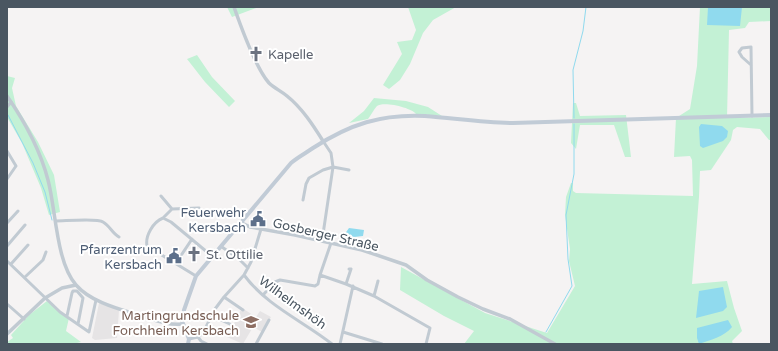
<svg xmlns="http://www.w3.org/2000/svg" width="778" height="351" font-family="'Varela Round',sans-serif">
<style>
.education{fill:#e6e4e5}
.green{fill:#c3f1d5}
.water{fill:#90daee}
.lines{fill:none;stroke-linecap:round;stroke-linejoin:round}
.stream{stroke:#90daee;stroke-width:1}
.minor{stroke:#c1cad2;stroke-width:3}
.tertiary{stroke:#c1cad2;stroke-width:3.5}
.secondary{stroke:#c1cbd6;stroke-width:4}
.labels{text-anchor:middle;stroke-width:4;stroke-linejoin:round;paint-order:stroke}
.worship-label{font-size:13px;fill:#5b616d;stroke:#fff;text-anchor:start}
.service-label{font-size:13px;fill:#4e5e75;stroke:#fff;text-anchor:end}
.street-label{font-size:13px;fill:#4a5661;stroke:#fff}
.education-label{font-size:13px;fill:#785e54;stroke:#fff;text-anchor:end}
</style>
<rect width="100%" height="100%" fill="#f5f3f3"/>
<path class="education" d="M99 303 119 310 117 338 95 340 92 338Z
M242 308 256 317 260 311 271 317 262 332 253 327 243 344 227 337Z"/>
<path class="green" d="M227 7H259L232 17Z
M408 7H456L433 20 423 33 410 64 400 80 389 89 383 85 402 54 397 42 412 40 416 30Z
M700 7H771V21L749 22 745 28 729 30 727 118 771 117V140H769L760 129 737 127 733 130 731 140 711 170 700 171 699 197 692 284 727 281 734 308 742 331 732 341 733 344H464L474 331 444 316 400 290 401 267 485 313 547 333 575 286 569 261 570 249 565 215 566 197 571 183H573V191L576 193 693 196 692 160 690 156 674 157 676 118 690 109 697 66Z
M197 55 212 77 235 101 229 107 205 82 187 59Z
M7 76 15 78 12 88 16 106 38 142 54 175 60 212 49 215 41 188 22 143 7 117Z
M374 98 406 101 428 107 442 116 416 114C412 108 384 101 377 106 374 109 371 115 368 119L349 123 364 111Z
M573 103H576L580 116 626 115 631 157H625L614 125H580L576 149 571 143Z
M47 301 69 318 66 331 81 342 73 344H7V342L13 338 11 335 29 315Z"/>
<path class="water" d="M708 7H742L740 26 707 25Z
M701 124 722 126 728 131 727 137 723 141 703 148 700 146 699 127Z
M349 228 364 230 363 236 354 237 344 235Z
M723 287 727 307 723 311 696 318 699 291Z
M728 320 732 327C724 337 710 340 699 344L697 338V328Z"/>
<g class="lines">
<path class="stream" d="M8 115 33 163 45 192 52 220
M574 118 573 70 583 31 586 7
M546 332 572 286 568 259 566 215 574 174V124"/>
<path class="minor" d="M751 65 742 57 739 52 742 48 751 47 752 116
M7 107 11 102
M7 151 16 166 7 179
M161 196 172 209
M303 200 306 184 309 178 323 170 333 167 349 170
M163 218 172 209 199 208
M56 221C65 221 98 218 103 222 110 226 112 233 119 237
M7 223 18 211
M322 241 333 167 331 153 323 141
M331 243 320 275 346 284 374 296 430 328 426 344
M7 246 25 225
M222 247 239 259 248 268
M7 261 60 312 89 332 96 300
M11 264 28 245
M179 265 180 257 192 239
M244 275C267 306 303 321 332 344
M196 276 147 246C145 236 153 222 163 218L171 222 213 257
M25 277 43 260 46 252
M346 284 351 269H349
M263 295 275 282 280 280 315 286 318 284 320 275
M374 296 378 281
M224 297 243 310
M7 304 24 319
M67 316 72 293 73 291H77L83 298 78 324
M212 316 232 325
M343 332 382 344
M198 337 201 341 207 344
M189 339 198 337 203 333 215 309 224 297 244 275 251 262 261 229
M256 344 269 320
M340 344 353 286"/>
<path class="tertiary" d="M234 7C241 27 255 67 269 83 274 88 281 91 287 96 302 108 313 125 323 141
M7 96C25 122 40 149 48 180 56 210 56 262 76 285 90 301 115 308 135 314 150 318 167 326 182 324
M242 223 250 227 295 235 362 250 406 265 427 280 458 297 483 309 510 319 555 344
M7 334 45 298 62 288 76 285"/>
<path class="secondary" d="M188 344 189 339 182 321 184 310 196 276 291 163C298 157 306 153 313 148 350 124 381 114 425 116 454 118 483 123 513 123L771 115"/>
</g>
<defs>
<symbol id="church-bare" viewBox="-9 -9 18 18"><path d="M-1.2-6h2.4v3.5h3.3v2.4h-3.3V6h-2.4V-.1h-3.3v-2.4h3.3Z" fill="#6b7280" stroke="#fff" stroke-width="2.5" paint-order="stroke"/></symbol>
<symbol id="civic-bare" viewBox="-9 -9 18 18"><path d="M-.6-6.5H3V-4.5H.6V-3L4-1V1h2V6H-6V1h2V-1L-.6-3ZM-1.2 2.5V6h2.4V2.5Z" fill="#5c6f8a" stroke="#fff" stroke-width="2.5" paint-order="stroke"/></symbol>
<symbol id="school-bare" viewBox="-9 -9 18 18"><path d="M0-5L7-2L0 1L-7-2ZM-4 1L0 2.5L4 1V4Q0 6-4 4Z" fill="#8d6e63" stroke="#fff" stroke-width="2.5" paint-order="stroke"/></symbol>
</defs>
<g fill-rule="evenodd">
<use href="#church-bare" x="245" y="43" width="22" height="22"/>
<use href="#civic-bare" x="247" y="208" width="22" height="22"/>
<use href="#church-bare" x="183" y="243" width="22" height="22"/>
<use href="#civic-bare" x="163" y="245" width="22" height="22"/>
<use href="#school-bare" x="240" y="311" width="22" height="22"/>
</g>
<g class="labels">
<g class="worship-label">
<text x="268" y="59">Kapelle</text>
<text x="206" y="259">St. Ottilie</text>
</g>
<g class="service-label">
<text x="246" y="217">Feuerwehr<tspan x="246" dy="15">Kersbach</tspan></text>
<text x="162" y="254">Pfarrzentrum<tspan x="162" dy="15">Kersbach</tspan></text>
</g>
<g class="street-label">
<text transform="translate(326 234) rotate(13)" y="5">Gosberger Straße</text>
<text transform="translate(293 302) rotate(36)" y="5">Wilhelmshöh</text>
</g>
<g class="education-label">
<text x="239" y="320">Martingrundschule<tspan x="239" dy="15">Forchheim Kersbach</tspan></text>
</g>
</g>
<rect width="778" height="351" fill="none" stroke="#4a5661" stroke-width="16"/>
</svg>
